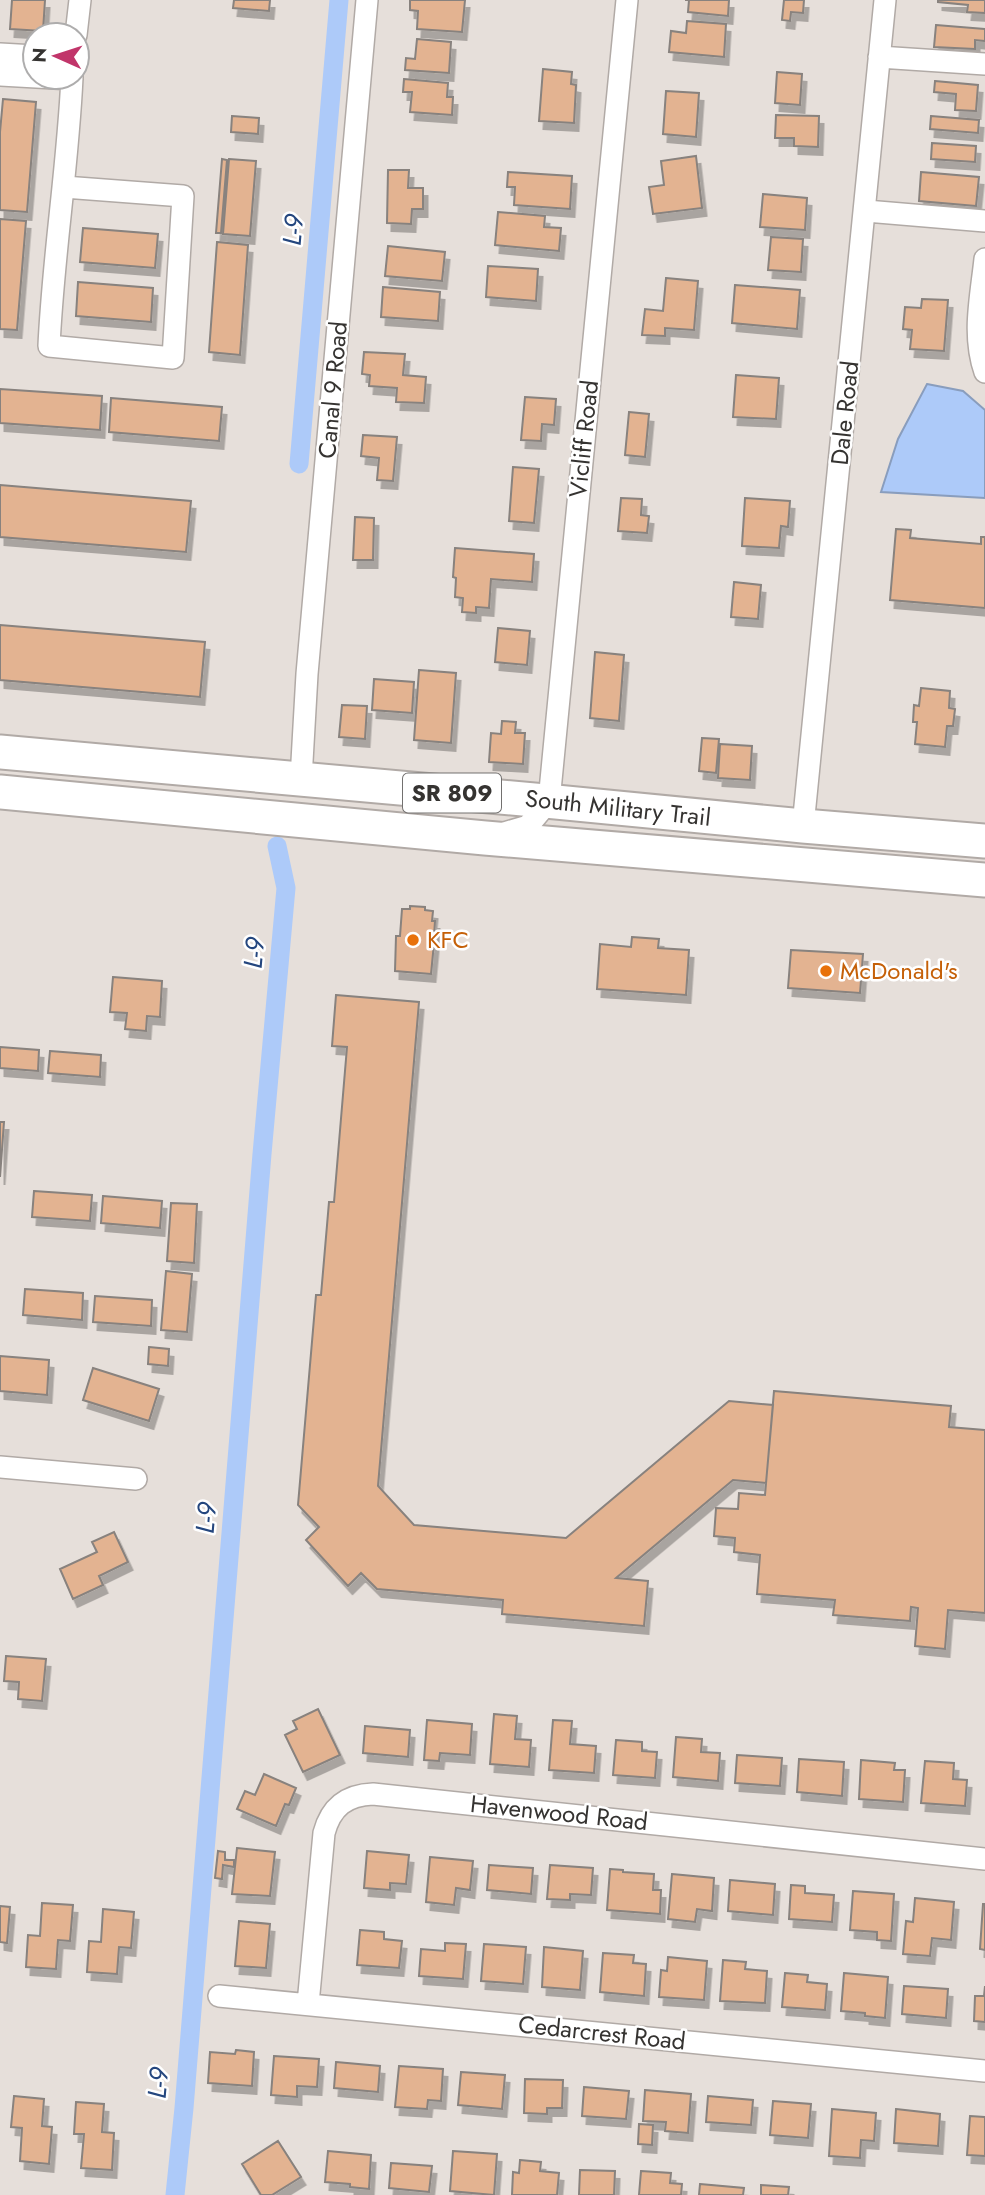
<svg xmlns="http://www.w3.org/2000/svg" width="985" height="2195" font-family="Jost,sans-serif">
<style>
.water{fill:#adcaf9;stroke:#899dbd;stroke-width:2}
.lines{fill:none;stroke-linecap:round;stroke-linejoin:round}
.canal{stroke:#adcaf9;stroke-width:19}
.building{fill:#e3b391;stroke:#88827e;stroke-width:2;filter:url(#shadow)}
.minor-casing{stroke:#b1aaa6;stroke-width:24}
.primary-casing{stroke:#b1aaa6;stroke-width:37}
.minor{stroke:#fff;stroke-width:21}
.primary{stroke:#fff;stroke-width:33}
.food-dot{fill:#e8710a;stroke:#fff;stroke-width:2.5}
.labels{text-anchor:middle;stroke-width:5;stroke-linejoin:round;paint-order:stroke}
.shield{fill:#fff;stroke:#72706f;stroke-width:2}
.shield-label{font-size:23px;font-weight:bold;fill:#353331}
.street-label{font-size:24px;fill:#353331;stroke:#fff}
.food-label{font-size:24px;fill:#c56008;stroke:#fff;text-anchor:start}
.water-label{font-size:26px;font-style:italic;fill:#24467e;stroke:#fff}
</style>
<defs>
<filter id="shadow"><feDropShadow dx="4.5" dy="8" stdDeviation="0" flood-color="#0004"/></filter>
</defs>
<rect width="100%" height="100%" fill="#e6dfda"/>
<path class="water" d="M927 384 963 391 985 410V498L881 492 898 439Z"/>
<g class="lines">
<path class="canal" d="M299 464 339 0
M175 2195 184 2108 262 1154 286 888 277 846"/>
</g>
<path class="building" d="M12 0H45L43 31 10 29Z
M234 0H270L269 11 233 8Z
M410 0H465L462 32 417 29 418 11 410 10Z
M685 0H729L728 16 688 12 689 0Z
M784 0H804L803 13 791 12 790 21 782 20Z
M938 0H985V13L967 12 968 5 938 2Z
M687 21 726 24 724 57 669 52 671 31 686 33Z
M936 25 985 29V41L975 40V49L934 47Z
M417 39 451 42 449 73 405 70 406 58 415 59Z
M543 69 572 72 571 84 576 85 574 123 539 121Z
M777 72 802 74 800 105 775 103Z
M404 79 448 83 447 97H453L452 115 410 112 412 92H403Z
M935 81 978 85 976 111 955 110 956 94 934 92Z
M666 91 699 93 696 137 663 134Z
M3 99 36 102 27 212 0 210V132Z
M776 115 819 116 818 147 794 146V138H775Z
M232 116 259 118 258 134 231 132Z
M931 116 979 120 978 133 930 129Z
M932 143 976 146 975 162 931 159Z
M696 156 702 208 653 214 649 187 664 185 661 161Z
M222 159 227 160 221 233H216Z
M229 159 256 161 250 236 223 234Z
M388 170H409L408 188H423V209H412L411 224 387 223Z
M508 172 572 176 570 209 514 205 515 187H507Z
M921 172 979 177 976 206 919 201Z
M763 194 807 198 805 230 760 227Z
M498 212 545 216 544 227 561 228 559 251 495 245Z
M0 219 26 221 17 330 0 329Z
M83 228 158 234 155 268 80 262Z
M771 237 803 239 801 272 768 270Z
M217 242 248 245 240 355 209 352Z
M388 246 445 252 442 281 385 276Z
M488 266 538 269 536 301 486 297Z
M666 278 698 281 694 330 665 328V336L642 335 645 309 663 311Z
M78 282 153 288 151 322 76 316Z
M735 285 800 290 797 329 732 323Z
M383 287 440 292 438 321 381 317Z
M922 299 948 300 944 351 910 349 912 330 903 329 905 307 921 308Z
M364 352 405 354 403 375 426 377 424 403 396 402 397 388 369 386 370 375 362 374Z
M736 375 779 378 776 419 733 417Z
M0 389 102 396 100 430 0 423Z
M525 397 556 399 554 425 542 424 541 441 521 440Z
M111 398 222 407 219 441 109 432Z
M629 412 649 414 645 457 625 455Z
M363 435 397 437 393 481 377 480 379 458 361 456Z
M513 467 539 469 534 523 509 521Z
M0 485 191 501 186 552 0 537Z
M621 498 642 499 641 515 649 516 647 533 618 531Z
M745 498 790 501 788 527 781 526 779 548 742 546Z
M355 517 374 518 373 560H353Z
M896 529 911 530 910 538 981 544V537H985V608L890 600Z
M455 548 534 554 532 582 491 579 489 608 476 607V613L462 612 463 598 455 597 456 578 453 577Z
M734 582 761 585 758 619 731 617Z
M0 625 205 642 200 697 0 680Z
M498 628 530 631 527 665 495 662Z
M595 652 624 655 619 721 590 718Z
M419 670 456 673 451 743 414 740Z
M374 679 414 682 412 713 372 710Z
M921 688 950 691 949 708 955 709 953 726H947L945 747 915 744 917 722H913L914 705 919 706Z
M342 705 367 706 365 739 339 737Z
M502 721 516 722 515 733H525L523 764 489 762 491 733 501 734Z
M702 738 719 739 716 773 699 771Z
M720 744 752 746 750 780 718 778Z
M410 906 425 907V910L433 911 432 921H435L434 936H431L430 943H434L431 974 395 971 396 936H400L402 909H410Z
M632 937 659 939 658 948 689 950 686 995 597 989 600 944 631 947Z
M791 950 863 954 860 993 788 988Z
M113 977 162 981 160 1017 147 1016 146 1031 125 1029 127 1013 110 1012Z
M336 995 419 1002 378 1486 414 1525 566 1538 729 1401 773 1405 766 1483 733 1480 616 1578 648 1581 644 1626 502 1614 503 1600 377 1589 361 1573 348 1586 306 1540 319 1527 298 1505 316 1295H321L329 1202H334L347 1047 332 1046Z
M0 1047 39 1050 38 1071 0 1068Z
M50 1051 101 1055 100 1077 48 1073Z
M0 1122H4L0 1177Z
M34 1191 92 1195 90 1221 32 1217Z
M103 1196 162 1201 160 1228 101 1223Z
M171 1203 197 1204 194 1263 167 1261Z
M166 1271 192 1274 187 1332 161 1330Z
M25 1289 83 1293 82 1320 23 1315Z
M95 1296 152 1300 151 1326 93 1322Z
M149 1347 169 1349 168 1366 148 1364Z
M0 1356 49 1360 47 1395 0 1391Z
M93 1368 159 1389 149 1421 83 1400Z
M774 1391 951 1406 949 1427 985 1430V1613L948 1610 945 1649 915 1646 918 1608 911 1607 910 1621 833 1615 835 1600 757 1594 760 1555 734 1552 735 1538 714 1536 716 1508 738 1509 739 1493 765 1495Z
M114 1532 128 1562 99 1576 103 1585 73 1599 60 1569 97 1552 92 1542Z
M6 1656 46 1659 42 1701 18 1699 19 1682 4 1681Z
M318 1709 340 1755 303 1772 285 1735 297 1729 293 1721Z
M494 1714 517 1716 515 1739 531 1740 529 1767 490 1764Z
M427 1720 472 1724 470 1755 440 1753 439 1761 424 1760Z
M553 1720 572 1721 570 1744 596 1746 594 1773 549 1770Z
M365 1726 410 1730 408 1757 363 1753Z
M676 1737 702 1739 701 1752 720 1753 718 1781 673 1777Z
M616 1740 642 1742V1751L657 1752 655 1778 613 1775Z
M737 1755 782 1758 780 1786 735 1783Z
M799 1759 844 1762 842 1796 797 1792Z
M861 1760 895 1763 894 1770H905L903 1802 859 1799Z
M925 1761 954 1763 953 1779 967 1780 965 1806 921 1803Z
M264 1774 296 1788 289 1805 285 1804 276 1826 237 1809 245 1791 255 1795Z
M237 1848 275 1852 270 1896 232 1894Z
M218 1851 225 1852V1860H234V1867L223 1865 222 1879 215 1878Z
M367 1851 409 1855 406 1884 390 1883V1890L364 1888Z
M430 1857 473 1861 470 1890 456 1888 454 1905 426 1902Z
M489 1865 533 1868 531 1894 487 1890Z
M550 1865 593 1868 591 1895 570 1894V1900L547 1899Z
M610 1869 623 1870V1872L654 1874 653 1890H661L660 1914 607 1910Z
M672 1874 714 1878 712 1911 697 1909 695 1922 668 1919Z
M730 1880 775 1884 773 1915 728 1911Z
M791 1885 805 1886V1893L834 1895 832 1922 789 1919Z
M853 1891 894 1894 891 1941 877 1940V1932L850 1930Z
M915 1898 954 1902 951 1940 932 1938 930 1956 903 1954 906 1921 913 1922Z
M42 1903 73 1905 70 1941 58 1940 56 1969 26 1967 28 1935 40 1936Z
M983 1904H985V1950L980 1949Z
M0 1906 10 1907 7 1943 0 1942Z
M103 1909 134 1912 131 1948 119 1947 117 1974 87 1972 89 1941 101 1942Z
M239 1921 270 1924 266 1968 235 1966Z
M360 1930 384 1932V1939L402 1941 399 1968 357 1965Z
M445 1943 466 1944 463 1979 419 1976 421 1949 445 1951Z
M484 1944 526 1947 523 1984 481 1981Z
M544 1947 583 1951 580 1990 542 1987Z
M603 1953 634 1955 633 1963 646 1964 644 1996 600 1992Z
M668 1957 707 1961 704 2000 659 1997 661 1970 667 1971Z
M723 1960 746 1962 745 1969 767 1971 765 2003 720 2001Z
M785 1973 808 1975 807 1982 827 1984 825 2010 782 2007Z
M844 1973 888 1977 885 2018 865 2016V2013L841 2011Z
M904 1986 948 1989 946 2018 902 2014Z
M985 1986V2022L974 2021 975 1996H984Z
M236 2050 254 2052 252 2086 208 2083 210 2052 235 2054Z
M274 2056 319 2059 317 2087 297 2086V2097L271 2095Z
M336 2062 380 2066 378 2092 334 2088Z
M399 2066 443 2069 441 2101 428 2100 427 2109 395 2107Z
M461 2072 505 2075 502 2109 458 2105Z
M525 2079 563 2080 562 2108H547V2114L524 2113Z
M584 2087 629 2091 626 2119 582 2116Z
M645 2090 691 2094 688 2133 665 2131 666 2122 643 2121Z
M14 2096 44 2099 42 2126 52 2127 49 2164 20 2161 22 2128 11 2127Z
M708 2096 753 2100 751 2125 706 2122Z
M773 2101 811 2104 808 2138 770 2135Z
M76 2102 104 2104 102 2132 114 2133 112 2170 81 2168 84 2134H74Z
M832 2109 876 2113 874 2141 861 2140 860 2158 829 2156Z
M896 2109 940 2114 938 2146 894 2143Z
M970 2116 985 2117V2156L967 2155Z
M639 2124 653 2125 652 2145 638 2144Z
M278 2141 301 2177 272 2195H261L242 2164Z
M328 2151 371 2155 369 2189 350 2187V2184L325 2182Z
M453 2151 497 2154 494 2195 450 2191Z
M520 2160 541 2162 540 2171 559 2173 557 2195H512L513 2172 519 2173Z
M391 2163 432 2166 429 2192 389 2188Z
M580 2170 615 2171 614 2195H579Z
M641 2171 671 2173 670 2183 682 2184 681 2195H639Z
M700 2184 744 2188 743 2195H699Z
M761 2185 789 2187 788 2195H761Z"/>
<g class="lines">
<defs>
<path id="minor" d="M76 35 80 0
M0 54 35 56
M879 57 985 64
M0 75 72 79
M64 187 183 196 173 358 49 346C53 256 68 167 72 77
M866 211 985 221
M985 259C981 297 972 335 985 372
M301 779 307 674 367 0
M803 826 885 0
M504 833 528 826 549 801 627 0
M0 1467 136 1479
M219 1996 985 2071
M308 2004 324 1833C331 1807 346 1795 373 1794L985 1859"/>
<path id="primary" d="M0 752 556 802 803 826 985 841
M0 792 485 838 985 880"/>
</defs>
<use href="#minor" class="minor-casing"/>
<use href="#primary" class="primary-casing"/>
<use href="#minor" class="minor"/>
<use href="#primary" class="primary"/>
</g>
<g class="food-dot">
<circle cx="413" cy="940" r="7"/>
<circle cx="826" cy="971" r="7"/>
</g>
<g class="labels">
<rect class="shield" x="403" y="773.5" width="98" height="39" rx="5"/>
<g class="shield-label">
<text x="452" y="801">SR 809</text>
</g>
<g class="street-label">
<text transform="translate(333 390) rotate(-85)" y="8">Canal 9 Road</text>
<text transform="translate(845 413) rotate(-84)" y="8">Dale Road</text>
<text transform="translate(584 439) rotate(-84)" y="8">Vicliff Road</text>
<text transform="translate(618 808) rotate(6)" y="8">South Military Trail</text>
<text transform="translate(559 1813) rotate(6)" y="8">Havenwood Road</text>
<text transform="translate(602 2033) rotate(6)" y="8">Cedarcrest Road</text>
</g>
<g class="food-label">
<text x="427" y="948">KFC</text>
<text x="840" y="979">McDonald's</text>
</g>
<g class="water-label">
<text transform="translate(293 230) rotate(-85)" y="9">L-9</text>
<text transform="translate(254 953) rotate(-85)" y="9">L-9</text>
<text transform="translate(206 1518) rotate(-85)" y="9">L-9</text>
<text transform="translate(158 2083) rotate(-85)" y="9">L-9</text>
</g>
</g>
<g transform="translate(56 56) rotate(273)"><circle r="33" fill="#ffffff" stroke="#aeadad" stroke-width="2"/>
<path d="M0-5L12 26L0 18L-12 26Z" fill="#c1356a"/>
<text y="-10" font-size="19" font-weight="bold" text-anchor="middle" fill="#353331">N</text>
</g>
</svg>
